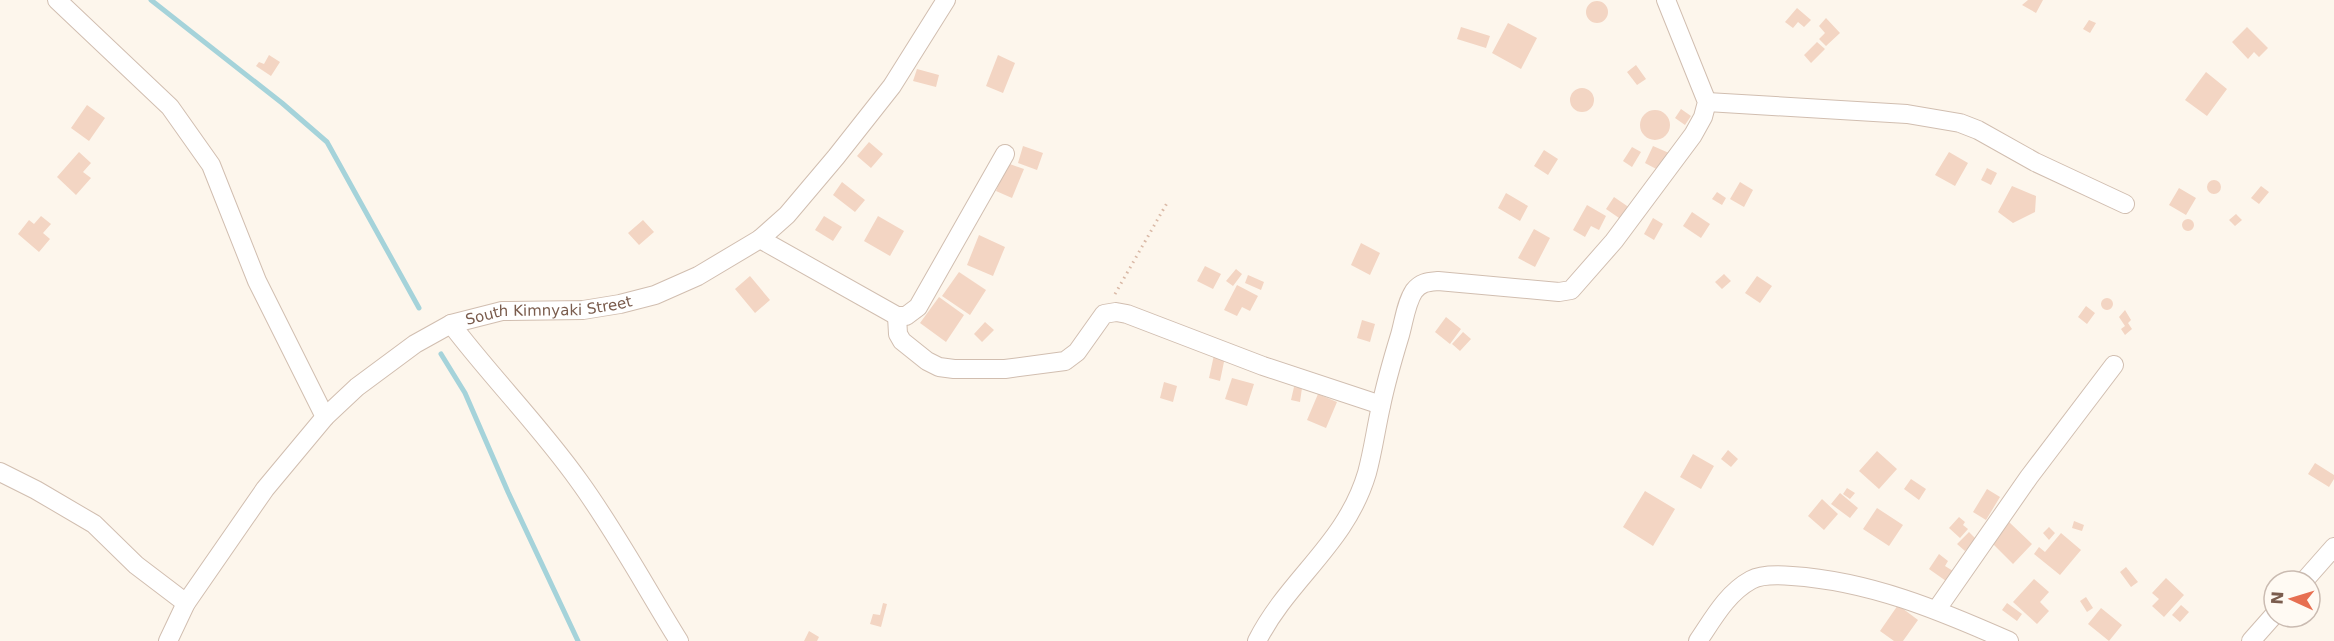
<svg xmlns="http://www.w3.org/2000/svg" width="2334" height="641" font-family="'DejaVu Sans',sans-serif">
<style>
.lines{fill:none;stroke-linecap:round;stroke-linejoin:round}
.stream{stroke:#a5d3da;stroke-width:5}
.building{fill:#f3d5c3}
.street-casing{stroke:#d1beb0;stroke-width:20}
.path{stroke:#d9b8a5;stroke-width:3;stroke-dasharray:1.5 4.5;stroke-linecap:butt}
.street{stroke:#fff;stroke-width:18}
.labels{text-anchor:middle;stroke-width:6;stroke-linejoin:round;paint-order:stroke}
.street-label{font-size:15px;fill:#7a5c4d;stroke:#fffaf3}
</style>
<rect width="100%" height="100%" fill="#fdf6ec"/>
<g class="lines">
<path class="stream" d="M151 0 282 103 327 142 419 308
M441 354 465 393 508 492 578 641"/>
</g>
<path class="building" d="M2028 0H2043L2036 13 2022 5Z
M1586 12a11 11 0 1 1 22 0a11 11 0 1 1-22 0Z
M1797 8 1811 20 1804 27 1798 22 1793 28 1785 22Z
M1826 18 1840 33 1826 46 1819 39 1825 33 1819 26Z
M2089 20 2096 23 2090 33 2083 29Z
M1508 23 1537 38 1521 69 1492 53Z
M1461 27 1490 36 1486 48 1457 39Z
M2247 27 2268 48 2259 57 2254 52 2248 59 2232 42Z
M1817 42 1825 49 1811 63 1804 55Z
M269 55 280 62 271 76 256 66 259 62 264 64Z
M998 55 1015 63 1003 93 986 86Z
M1636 65 1646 79 1637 85 1627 72Z
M917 69 939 75 936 87 913 81Z
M2206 72 2227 89 2207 116 2185 100Z
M1570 100a12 12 0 1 1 24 0a12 12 0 1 1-24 0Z
M87 105 105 118 89 141 71 128Z
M1681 109 1691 116 1685 125 1675 118Z
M1640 125a15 15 0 1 1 30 0a15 15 0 1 1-30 0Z
M869 142 883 154 871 168 857 156Z
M1023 146 1043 153 1037 170 1018 163Z
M1653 146 1669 153 1660 171 1645 163Z
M1632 147 1641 152 1632 167 1623 161Z
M1544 150 1558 159 1548 175 1534 166Z
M79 152 91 163 83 172 91 178 76 195 57 177Z
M1949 152 1968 163 1955 186 1935 175Z
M1007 163 1024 169 1012 198 996 191Z
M1987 168 1997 173 1991 185 1981 180Z
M2207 187a7 7 0 1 1 14 0a7 7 0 1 1-14 0Z
M842 182 865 200 855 212 833 195Z
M1740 182 1753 190 1744 207 1730 199Z
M2012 186 2036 196 2035 212 2013 223 1998 212Z
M2261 186 2269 192 2259 204 2251 198Z
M2179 188 2196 198 2186 215 2169 205Z
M1717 192 1726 198 1722 205 1712 199Z
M1506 193 1528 206 1520 221 1498 208Z
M1614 197 1630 208 1622 220 1606 209Z
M1587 205 1606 216 1599 230 1591 226 1585 237 1573 230Z
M1692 212 1710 224 1701 238 1683 226Z
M2236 214 2242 220 2235 226 2229 220Z
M41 216 51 224 43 233 50 239 39 252 18 234 29 220 34 224Z
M824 216 842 227 833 241 815 230Z
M878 216 904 231 890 256 864 241Z
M1653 218 1663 224 1654 240 1644 234Z
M2182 225a6 6 0 1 1 12 0a6 6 0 1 1-12 0Z
M643 220 654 232 639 245 628 233Z
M1534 229 1550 238 1535 267 1518 258Z
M979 235 1005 247 993 276 967 265Z
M1361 243 1380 253 1370 275 1351 265Z
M1205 266 1221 274 1213 289 1197 281Z
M1236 269 1242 274 1233 286 1226 281Z
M959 272 986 290 970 315 942 296Z
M1724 274 1731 281 1722 289 1715 282Z
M1248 275 1264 282 1261 290 1245 283Z
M750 276 770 300 755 313 735 289Z
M1757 276 1772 286 1760 303 1745 293Z
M1237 285 1258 296 1250 311 1242 307 1237 316 1224 310Z
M939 297 964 315 946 342 920 323Z
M2101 304a6 6 0 1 1 12 0a6 6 0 1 1-12 0Z
M2086 306 2095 313 2087 324 2078 317Z
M2125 310 2131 320 2128 323 2132 329 2125 335 2121 329 2125 326 2119 317Z
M1446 317 1461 329 1450 344 1435 332Z
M1362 320 1375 324 1370 342 1357 338Z
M985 322 994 330 982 342 974 334Z
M1463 332 1471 339 1460 351 1452 344Z
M1214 355 1225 357 1220 381 1209 378Z
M1232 378 1254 384 1247 406 1225 399Z
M1164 382 1177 386 1173 402 1160 398Z
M1294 387 1302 388 1300 402 1291 400Z
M1318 394 1337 402 1326 428 1307 420Z
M1728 450 1738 459 1731 467 1721 459Z
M1877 451 1897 469 1879 489 1859 471Z
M1693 454 1714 466 1701 489 1680 477Z
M2315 463 2334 475V479L2329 487 2308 474Z
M1911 479 1926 489 1919 500 1904 489Z
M1847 488 1855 493 1850 499 1843 494Z
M1987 489 2000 497 1986 520 1973 512Z
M1645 491 1675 509 1653 546 1623 527Z
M1840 493 1858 508 1850 518 1831 504Z
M1822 499 1838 514 1824 530 1808 516Z
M1877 508 1903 525 1889 546 1863 529Z
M1959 517 1965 522 1963 525 1968 529 1960 538 1949 528Z
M2074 521 2084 525 2082 531 2072 528Z
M2009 522 2032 544 2013 564 1990 541Z
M2049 527 2055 533 2049 540 2043 533Z
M1969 532 1976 539 1965 551 1957 544Z
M2061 533 2081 550 2060 575 2034 554 2039 547 2045 552Z
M1939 554 1948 561 1945 566 1953 571 1946 581 1929 569Z
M2126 567 2138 582 2131 587 2120 572Z
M2166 578 2184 595 2164 617 2152 606 2159 599 2152 593Z
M2034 579 2049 592 2040 602 2049 611 2037 624 2013 602Z
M2086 597 2093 608 2087 612 2080 601Z
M883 603 887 604 881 627 870 624 873 614 880 615Z
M2007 603 2022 614 2017 621 2002 610Z
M1898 605 1918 620 1903 641H1894L1880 631Z
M2181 605 2189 612 2180 622 2172 615Z
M2101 608 2122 625 2109 641 2088 624Z
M809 631 819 637 817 641H804Z"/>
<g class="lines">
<defs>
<g id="street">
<path d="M57 0 170 107 211 165 257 281 325 417"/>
<path d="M1707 102 1907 114 1960 123 1978 130 2035 162 2125 204"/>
<path d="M760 239 897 316H906L918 307 1005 154"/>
<path d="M897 316 898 334 902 341 927 361 939 367 954 369H1005L1065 361 1077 352 1104 314 1116 312 1127 314 1263 366 1381 405"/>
<path d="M451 324C492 378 540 426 579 481 616 532 646 588 679 641"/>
<path d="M0 472 36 490 94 524 136 565 186 603"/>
<path d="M2304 581 2334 547"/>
<path d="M1937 609 2029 477 2114 365"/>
<path id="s1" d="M168 641 186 603 265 489 325 417 357 387 415 344 451 324 502 311 583 310 620 304 655 295 698 276 760 239 787 215 836 157 892 86 946 0"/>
<path d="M1257 641C1289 578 1346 544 1367 473 1373 451 1376 428 1381 406 1386 382 1393 358 1400 335 1404 321 1406 303 1414 291 1421 282 1428 282 1438 281L1559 292 1571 290 1614 241 1693 135 1703 117 1707 102 1666 0"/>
<path d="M1698 641C1713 619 1727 593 1751 580 1762 574 1780 575 1792 576 1869 581 1939 610 2009 641"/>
<path d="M2251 641 2274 615"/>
</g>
</defs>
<use href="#street" class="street-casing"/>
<path class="path" d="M1115 294 1167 203"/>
<use href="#street" class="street"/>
</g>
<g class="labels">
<g class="street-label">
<text dy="5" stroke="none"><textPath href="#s1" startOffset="531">South Kimnyaki Street</textPath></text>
</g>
</g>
<g transform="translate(2292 599) rotate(274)"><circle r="28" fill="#fffaf3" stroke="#cabbb1" stroke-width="1.5"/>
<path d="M0-4.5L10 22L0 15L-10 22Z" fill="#e76f51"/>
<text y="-9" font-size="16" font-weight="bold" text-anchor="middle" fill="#7a5c4d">N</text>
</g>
</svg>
